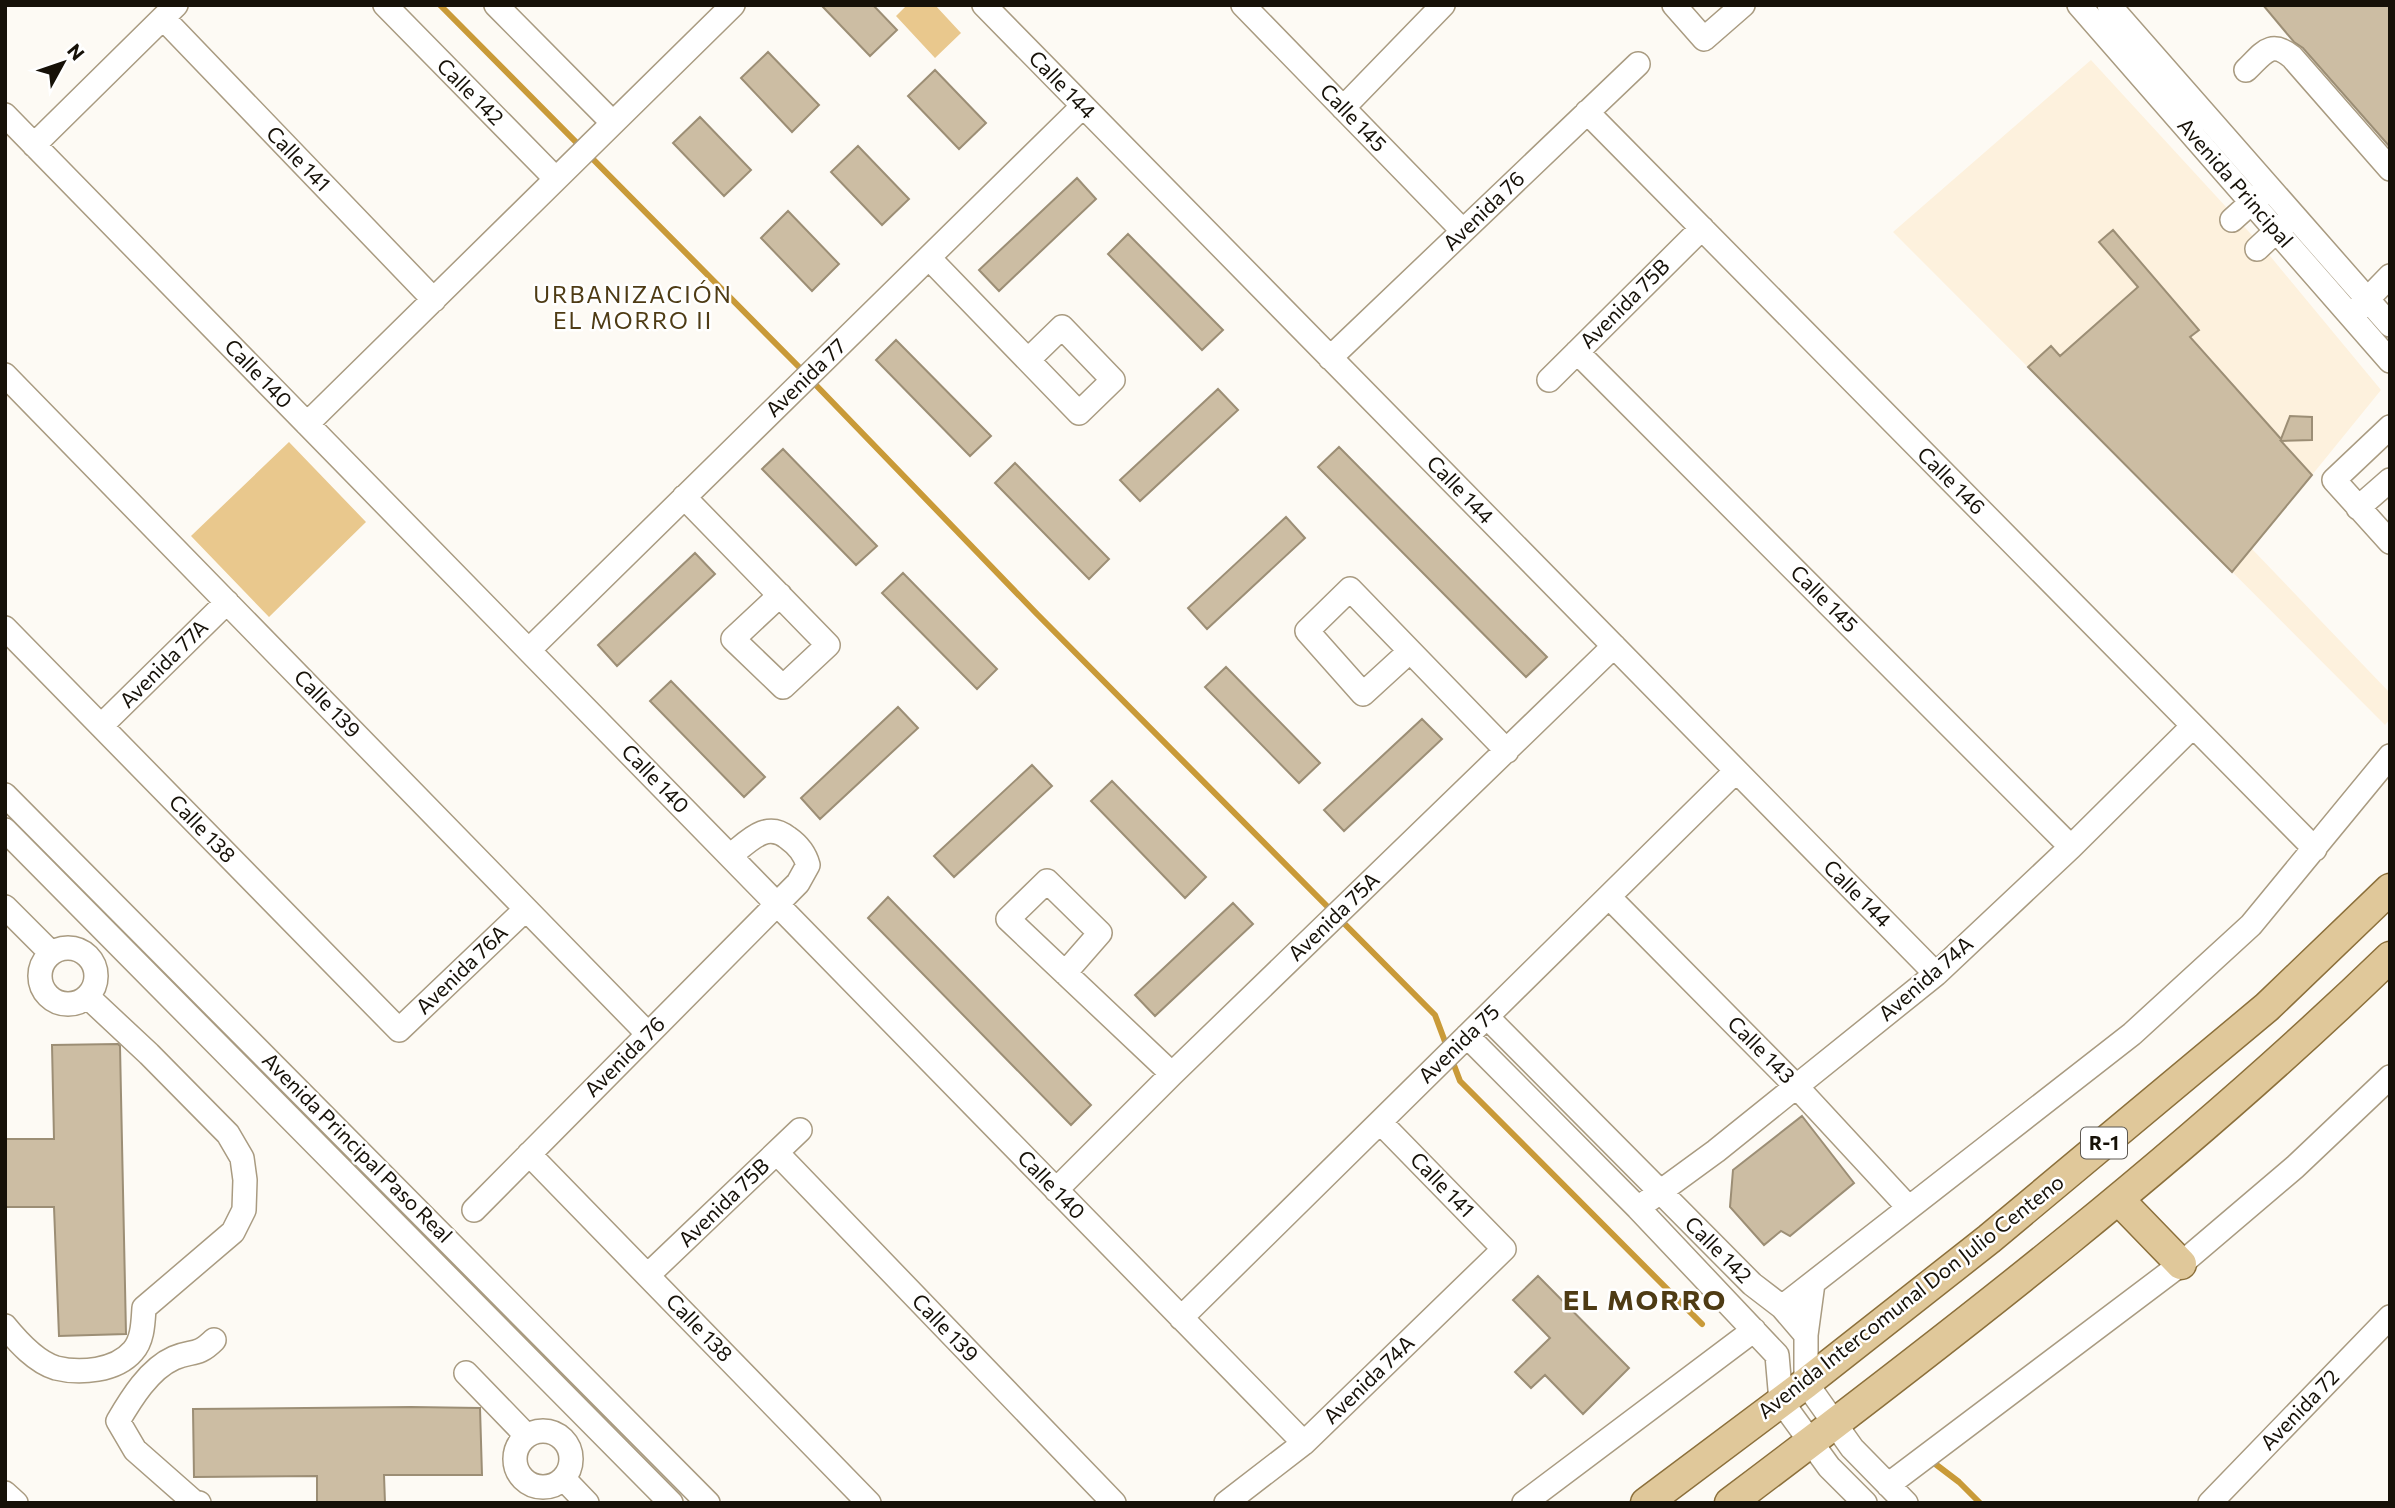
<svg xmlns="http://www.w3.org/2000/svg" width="2395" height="1508" font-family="Commissioner,sans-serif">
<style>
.built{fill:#fdf1dd}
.green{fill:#e9c88d}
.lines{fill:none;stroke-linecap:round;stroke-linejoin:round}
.stream{stroke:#c99a38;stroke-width:6}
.building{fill:#ccbda3;stroke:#9c8e75;stroke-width:2}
.minor-casing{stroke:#a99b81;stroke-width:26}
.major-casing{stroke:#8c703b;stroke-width:33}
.minor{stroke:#fff;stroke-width:23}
.major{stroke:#e0c89a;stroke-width:30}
.labels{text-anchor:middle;stroke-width:5;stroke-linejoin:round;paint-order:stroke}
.shield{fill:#fff;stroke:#5c5852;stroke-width:2}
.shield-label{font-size:19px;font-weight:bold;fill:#161108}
.street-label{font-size:21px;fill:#161108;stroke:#fff}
.neighbourhood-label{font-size:23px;letter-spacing:2px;fill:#4e3b14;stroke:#fff}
.district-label{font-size:28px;font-weight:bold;letter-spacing:2px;fill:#4e3b14;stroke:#fff}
</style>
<rect width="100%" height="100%" fill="#fdfaf4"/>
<path class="built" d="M2091 60 2261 245 2381 390 2252 549 2390 693V719L2385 725 1893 232Z"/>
<path class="green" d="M907 5H935L961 33 935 58 896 16Z
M289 442 366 522 269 617 191 536Z"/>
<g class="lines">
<path class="stream" d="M440 5 804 372
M811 380 1037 614 1435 1015 1447 1047
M1452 1060 1460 1081 1702 1324
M1934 1463 1959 1482 1980 1503"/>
</g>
<path class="building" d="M821 5H873L897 30 870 56Z
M2263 5H2390V147L2303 48 2294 42Z
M768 52 819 105 792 132 741 78Z
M935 70 986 123 959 149 908 96Z
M700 117 751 170 724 196 673 143Z
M858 146 909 199 882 225 831 172Z
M1077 178 1096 199 999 291 979 270Z
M788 211 839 264 812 291 761 238Z
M2113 230 2199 330 2190 337 2281 439 2290 416 2312 417V440L2281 441 2312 475 2232 572 2028 367 2051 346 2060 356 2138 287 2099 242Z
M1128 234 1223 330 1202 350 1108 254Z
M896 340 991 436 970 456 876 360Z
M1218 389 1238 410 1140 501 1120 480Z
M1339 447 1547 657 1526 677 1318 467Z
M783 449 877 546 856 565 762 469Z
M1015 463 1109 559 1089 579 995 483Z
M1286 517 1305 538 1207 629 1188 608Z
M695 553 715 574 617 666 598 645Z
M903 573 997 669 977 689 882 593Z
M1226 667 1320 763 1299 783 1205 687Z
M671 681 765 777 744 797 650 701Z
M898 707 918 728 820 819 801 798Z
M1422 719 1442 739 1344 831 1324 810Z
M1032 765 1052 786 954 877 934 856Z
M1112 781 1206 877 1185 898 1091 801Z
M888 897 1091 1105 1071 1125 868 918Z
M1233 903 1253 924 1155 1016 1135 995Z
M118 1044 120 1046 121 1095 126 1334 59 1336 54 1207H5V1139H54L52 1045Z
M1802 1116 1854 1183 1790 1236 1781 1231 1764 1245 1730 1207 1733 1170Z
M1538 1276 1629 1368 1583 1414 1545 1375 1531 1388 1515 1372 1550 1338 1513 1300Z
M411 1407 480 1408 482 1475H384L385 1503H317V1476L194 1477 193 1409Z"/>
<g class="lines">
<defs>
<path id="minor" d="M385 5 556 179
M496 5 613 123
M984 5 1936 974
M1243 5 1463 231
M1674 5 1704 39 1743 5
M2079 5 2390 361
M2109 5 2390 325
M163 18 434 300
M2246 70C2263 54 2270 39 2292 57L2390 169
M1343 108 1443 5
M1587 112 2315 849
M5 115 1304 1443
M34 145 176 5
M2232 220 2263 192
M2257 249 2288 220
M929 258 1079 413 1113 380 1062 327 1028 360
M2358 309 2390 276
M1577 352 2071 847
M1330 358 1638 64
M5 375 648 1034
M1549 380 1702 228
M307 424 733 5
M2390 427 2334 480 2390 542
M684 497 828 645 783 687 733 639 780 595
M2358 508 2390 480
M5 628 399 1030 526 909
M529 650 1083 106
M1410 651 1363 694 1307 631 1350 589C1403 643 1455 697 1507 751
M101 726 227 602
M5 795 708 1503
M5 830 671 1503
M1609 897 1796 1086 1909 1208
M5 907 51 953
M40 976a28 28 0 1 1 56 0a28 28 0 1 1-56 0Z
M1065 973 1100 933 1047 881 1008 919 1172 1074
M1487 1017 1752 1284 1782 1307 1806 1335
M1467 1036 1638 1208 1777 1355 1781 1401 1829 1467 1865 1503
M777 1153 1114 1503
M529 1154 869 1503
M1056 1190 1172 1074 1614 646
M1638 1208 1716 1151 1936 974 2071 847 2193 726
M474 1210 798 883 808 865C805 854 798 845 788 838 766 820 748 842 730 856
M648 1275 800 1130
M1813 1283 1806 1335V1383L1852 1448 1906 1503
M1782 1307 2132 1034 2251 925 2390 756
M1181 1318 1736 771
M5 1326C18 1342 36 1362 56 1368 80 1374 116 1371 133 1351 143 1340 143 1322 144 1308L233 1232 244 1210 245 1180 242 1158 228 1134 149 1054 88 997
M466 1373 527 1436
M515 1459a28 28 0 1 1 56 0a28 28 0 1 1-56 0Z
M564 1479 587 1503
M1888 1485 2181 1264 2295 1167 2390 1077
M5 1493 16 1503
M199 1503 194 1502 135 1450 118 1421C131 1399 149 1369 174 1358 192 1350 197 1357 214 1340
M1226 1503 1304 1443 1504 1249 1380 1122
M1524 1503 1754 1330
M2210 1503 2390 1317"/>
<path id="major" d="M2119 1200 2181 1264
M1646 1503 1806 1383 1989 1239 2267 1007 2390 889
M1730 1503C1958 1331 2185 1155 2390 957"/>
</defs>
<use href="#minor" class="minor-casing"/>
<use href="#major" class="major-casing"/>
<use href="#minor" class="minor"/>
<use href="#major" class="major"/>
</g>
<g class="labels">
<rect class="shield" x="2081" y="1127.5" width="46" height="31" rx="5"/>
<g class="shield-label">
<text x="2104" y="1150">R-1</text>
</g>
<g class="street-label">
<text transform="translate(1062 85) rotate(46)" y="7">Calle 144</text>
<text transform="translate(470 92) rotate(45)" y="7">Calle 142</text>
<text transform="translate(1353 118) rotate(46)" y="7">Calle 145</text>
<text transform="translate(298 159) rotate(46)" y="7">Calle 141</text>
<text transform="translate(2235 183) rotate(49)" y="7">Avenida Principal</text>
<text transform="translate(1484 211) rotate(-44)" y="7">Avenida 76</text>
<text transform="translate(1625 304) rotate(-45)" y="7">Avenida 75B</text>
<text transform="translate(258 374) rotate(46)" y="7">Calle 140</text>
<text transform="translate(806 378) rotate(-44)" y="7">Avenida 77</text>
<text transform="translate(1951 481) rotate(45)" y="7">Calle 146</text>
<text transform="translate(1460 490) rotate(46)" y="7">Calle 144</text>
<text transform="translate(1824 599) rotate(45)" y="7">Calle 145</text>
<text transform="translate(164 664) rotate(-45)" y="7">Avenida 77A</text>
<text transform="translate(327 704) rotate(46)" y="7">Calle 139</text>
<text transform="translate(655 779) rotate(46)" y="7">Calle 140</text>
<text transform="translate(202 829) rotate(46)" y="7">Calle 138</text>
<text transform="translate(1857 894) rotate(45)" y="7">Calle 144</text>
<text transform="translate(1334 917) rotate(-44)" y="7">Avenida 75A</text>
<text transform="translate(462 970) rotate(-44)" y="7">Avenida 76A</text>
<text transform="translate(1926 979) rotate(-41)" y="7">Avenida 74A</text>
<text transform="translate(1459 1044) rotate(-44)" y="7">Avenida 75</text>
<text transform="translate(1761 1050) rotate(45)" y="7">Calle 143</text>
<text transform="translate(625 1057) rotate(-45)" y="7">Avenida 76</text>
<text transform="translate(357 1148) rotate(45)" y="7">Avenida Principal Paso Real</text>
<text transform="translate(1051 1185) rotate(46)" y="7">Calle 140</text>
<text transform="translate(1442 1185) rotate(46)" y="7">Calle 141</text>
<text transform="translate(724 1203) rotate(-44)" y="7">Avenida 75B</text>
<text transform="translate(1718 1250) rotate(45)" y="7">Calle 142</text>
<text transform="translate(1911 1297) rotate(-38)" y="7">Avenida Intercomunal Don Julio Centeno</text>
<text transform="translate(699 1328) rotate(46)" y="7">Calle 138</text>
<text transform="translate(945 1328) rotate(46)" y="7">Calle 139</text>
<text transform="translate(1369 1380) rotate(-44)" y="7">Avenida 74A</text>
<text transform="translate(2300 1410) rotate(-46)" y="7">Avenida 72</text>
</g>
<g class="neighbourhood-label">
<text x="633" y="303">URBANIZACIÓN<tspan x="633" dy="26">EL MORRO II</tspan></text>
</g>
<g class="district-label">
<text x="1645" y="1310">EL MORRO</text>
</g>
</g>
<rect width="2395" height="1508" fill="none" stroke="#161108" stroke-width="14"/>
<g transform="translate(63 63) rotate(50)" stroke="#ffffff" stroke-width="5" paint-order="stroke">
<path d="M0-5L12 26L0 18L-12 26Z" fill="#161108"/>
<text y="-10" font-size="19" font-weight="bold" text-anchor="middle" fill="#161108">N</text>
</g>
</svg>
